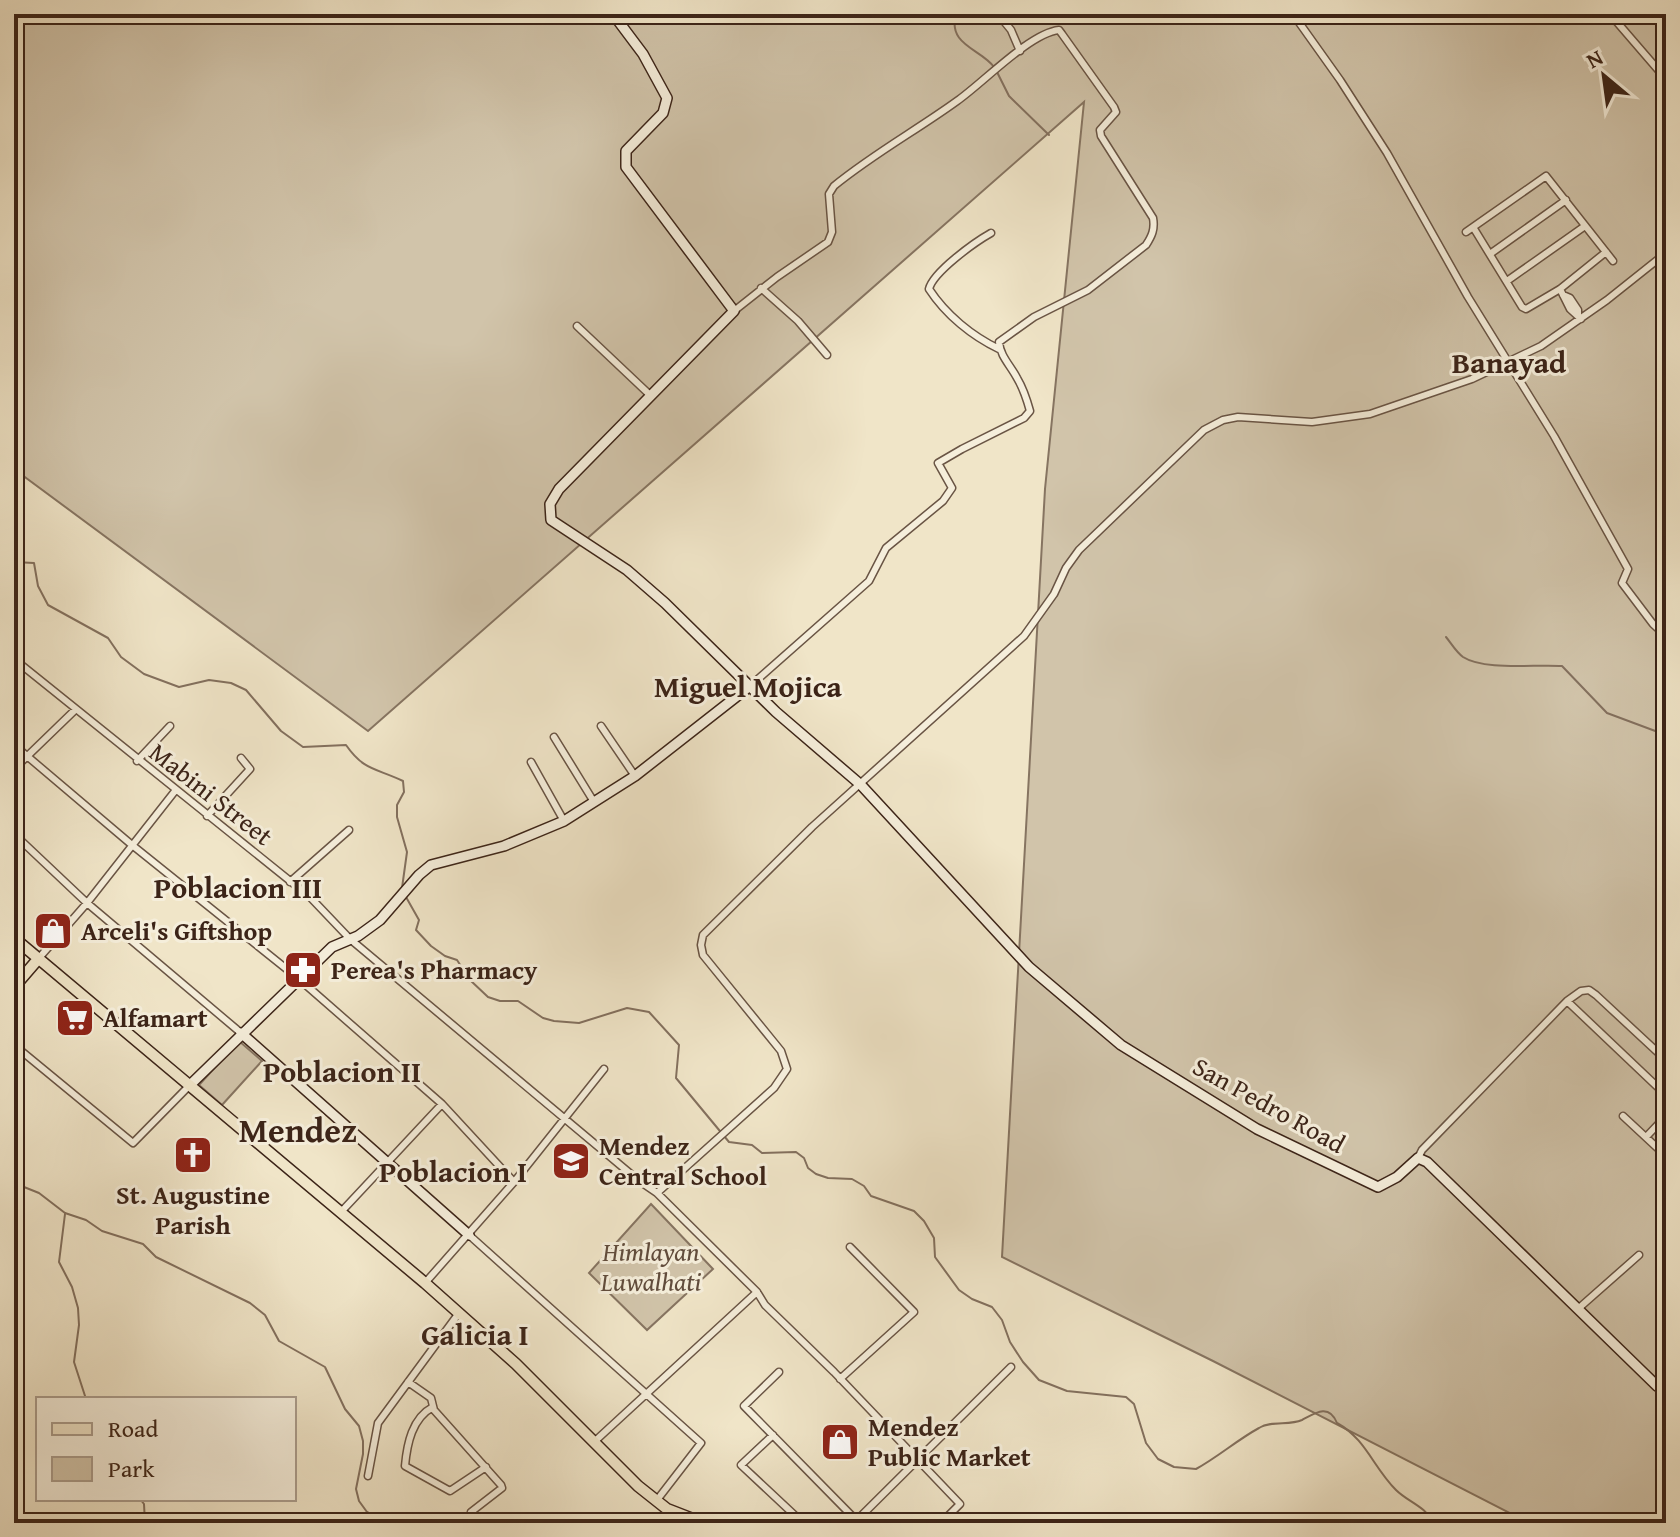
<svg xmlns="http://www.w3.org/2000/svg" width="1680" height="1537" font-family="'Gentium Book Plus',serif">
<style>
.green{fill:#d1c4aa;stroke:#867461;stroke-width:2}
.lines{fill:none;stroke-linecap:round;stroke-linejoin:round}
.stream{stroke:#83705e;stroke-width:2}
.street-casing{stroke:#695444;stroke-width:9}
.secondary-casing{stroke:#3c2418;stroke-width:12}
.primary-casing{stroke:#3c2418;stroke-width:13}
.street{stroke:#f5eedb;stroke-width:6}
.secondary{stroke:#f5eedb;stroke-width:9}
.primary{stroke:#f0e5c8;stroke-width:10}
.labels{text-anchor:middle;stroke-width:6;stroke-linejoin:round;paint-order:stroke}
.street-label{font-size:26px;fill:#3c2418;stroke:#f5eedb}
.poi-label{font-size:26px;font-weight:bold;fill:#3c2418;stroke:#f5eedb;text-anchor:start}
.park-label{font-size:26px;font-style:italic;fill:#614c3c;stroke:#f5eedb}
.quarter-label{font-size:30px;font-weight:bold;fill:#3c2418;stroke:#f5eedb}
.district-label{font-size:34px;font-weight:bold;fill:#3c2418;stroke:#f5eedb}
</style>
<rect width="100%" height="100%" fill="#f0e5c8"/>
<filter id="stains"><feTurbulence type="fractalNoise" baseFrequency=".0025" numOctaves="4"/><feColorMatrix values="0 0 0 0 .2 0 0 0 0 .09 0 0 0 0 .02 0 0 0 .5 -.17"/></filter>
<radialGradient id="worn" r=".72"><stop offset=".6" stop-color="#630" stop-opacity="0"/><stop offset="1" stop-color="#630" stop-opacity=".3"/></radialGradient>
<path class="green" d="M14 14H1666V1523H1529L1213 1361 1002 1257 1045 489 1084 102 368 731 14 469Z
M239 1041 262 1061 222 1105 199 1085Z
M651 1204 713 1269 647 1330 589 1273Z"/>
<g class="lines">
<path class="stream" d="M956 14C947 45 981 49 994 67
M997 72 1009 96 1049 135
M14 562 34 563 38 586 48 605 108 638 121 657 144 674 179 687 209 680 231 683 246 690 281 731 303 747 346 745C364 771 376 768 403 781L404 792 397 805V817L407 852 402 888
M1446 637C1451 643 1456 652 1463 657 1485 671 1535 664 1562 666L1607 713 1666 735
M406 897 419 920 416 930 431 946 445 956 457 960 470 980 488 997 500 1001H518L543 1018 554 1021 579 1023 627 1008 649 1012 679 1045 676 1078 729 1142 752 1145 762 1153 796 1152 804 1158 808 1168 816 1174 828 1178 852 1179 864 1186 871 1196 914 1211 924 1221 934 1238 935 1257 959 1290 972 1299 992 1307 1002 1320 1010 1342 1023 1362 1039 1380 1067 1391 1126 1397 1134 1404 1146 1443 1158 1459 1174 1467 1196 1469C1218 1457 1237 1440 1259 1428 1272 1420 1289 1426 1302 1420 1315 1413 1329 1403 1337 1423 1366 1439 1373 1467 1396 1490 1408 1502 1425 1506 1434 1523
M14 1183 39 1193 65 1213 86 1220 102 1231 143 1244 156 1257 250 1303 265 1315 279 1341 325 1367 345 1409 359 1426 363 1441V1454L356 1489 359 1501 367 1512 387 1523
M65 1214 59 1262 72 1287 78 1308 79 1325 74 1362 86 1399
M140 1499 144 1504 145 1523"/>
<defs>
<path id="street" d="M998 14 1011 30 1020 51
M1293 14 1340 80 1387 153 1468 297 1554 436 1628 569 1622 583 1653 624 1666 636
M1614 14 1616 21 1666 79
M1473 227 1522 307 1526 309 1560 289 1606 252
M1466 232 1546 176 1613 261
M991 233C975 242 933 272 929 289 946 315 972 336 999 349
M1490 254 1566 200
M1507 281 1585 226
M761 288 798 321 827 355
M1560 289 1570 309 1581 319
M1563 295 1570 298 1578 310V315
M734 311 777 277 828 242 832 232 829 194 834 186C873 154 917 130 957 101 983 83 1030 33 1059 30L1062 34 1114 107 1116 112 1100 130 1101 136 1153 218C1155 229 1152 236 1146 245L1088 290 1034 317 999 342C1000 356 1011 366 1017 378 1023 388 1027 400 1030 411L1024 418 962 449 938 463 952 488 943 501 886 548 869 581 750 686
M577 326 650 395
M14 591 19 592
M14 659 310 897 350 939 638 1180 657 1193 757 1292
M601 726 635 776
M554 737 594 802
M14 745 132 845 299 979 442 1104 514 1182
M137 761 170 726
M531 762 564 821
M14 769 76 709
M207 816 250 769 241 758
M14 834 87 903 241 1033
M290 882 349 830
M39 958 87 903 175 791
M1567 1001 1666 1095
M14 1045 133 1143 190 1085
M1623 1116 1666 1156
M1646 1137 1666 1116
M1418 1158 1422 1150 1567 1001 1581 991 1589 990 1596 995 1666 1060
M657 1193 774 1088 787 1069 781 1051 703 955 701 945 703 935 812 827 1024 636 1054 594 1066 568 1079 550 1204 430 1223 420 1238 417 1312 422 1370 414 1472 379 1541 346 1607 300 1666 253
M341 1212 442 1104
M469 1235 701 1443 657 1500
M425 1283 514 1182 604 1069
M1579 1308 1639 1255
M779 1372 744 1406 856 1520
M840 1379 914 1312 850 1247
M408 1382 431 1398 434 1410 501 1485 502 1488 471 1512
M433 1407C412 1418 407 1444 405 1466L450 1491 486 1467
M773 1435 741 1465 803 1523
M594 1442 757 1292 765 1305 834 1372 960 1504 941 1523
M368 1476 378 1423 459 1313
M862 1515 871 1523
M854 1523 1011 1367"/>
<path id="secondary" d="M613 14 643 54 667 98 663 113 626 151V167L734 311 559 489 550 504 551 520 627 570 665 603 776 712 861 785 1029 967 1121 1045 1257 1129 1378 1187 1397 1177 1418 1158 1427 1162 1657 1386 1666 1391
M241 1033 469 1235
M190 1085 332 947 358 936 380 920 419 875 431 865 504 846 564 821 635 776 750 686
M670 1512 682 1523"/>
<path id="primary" d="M14 938 425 1283 516 1364 638 1486 667 1509 703 1523
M14 987 39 958"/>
</defs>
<use href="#street" class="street-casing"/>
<use href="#secondary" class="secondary-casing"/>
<use href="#primary" class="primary-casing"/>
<use href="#street" class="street"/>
<use href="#secondary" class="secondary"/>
<use href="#primary" class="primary"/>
</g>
<defs>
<symbol id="shop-square" viewBox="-11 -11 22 22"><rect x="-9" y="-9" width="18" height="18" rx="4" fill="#8f2418" stroke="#f5eedb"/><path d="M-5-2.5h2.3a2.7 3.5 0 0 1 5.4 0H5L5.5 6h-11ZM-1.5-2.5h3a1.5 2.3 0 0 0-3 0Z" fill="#fff"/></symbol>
<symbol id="pharmacy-square" viewBox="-11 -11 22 22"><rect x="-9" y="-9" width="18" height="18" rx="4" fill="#8f2418" stroke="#f5eedb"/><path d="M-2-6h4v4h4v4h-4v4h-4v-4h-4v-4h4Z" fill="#fff"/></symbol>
<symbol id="supermarket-square" viewBox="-11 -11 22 22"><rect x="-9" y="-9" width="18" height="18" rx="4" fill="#8f2418" stroke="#f5eedb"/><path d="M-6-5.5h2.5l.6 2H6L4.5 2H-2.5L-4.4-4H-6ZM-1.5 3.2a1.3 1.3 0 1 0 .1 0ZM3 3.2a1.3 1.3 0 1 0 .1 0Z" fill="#fff"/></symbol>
<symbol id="church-square" viewBox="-11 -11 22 22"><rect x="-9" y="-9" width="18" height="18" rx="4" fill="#8f2418" stroke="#f5eedb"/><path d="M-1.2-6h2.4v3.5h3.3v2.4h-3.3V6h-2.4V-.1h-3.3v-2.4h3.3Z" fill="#fff"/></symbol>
<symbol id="school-square" viewBox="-11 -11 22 22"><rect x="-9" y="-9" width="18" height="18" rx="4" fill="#8f2418" stroke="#f5eedb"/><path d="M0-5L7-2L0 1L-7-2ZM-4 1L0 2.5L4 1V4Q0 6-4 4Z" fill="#fff"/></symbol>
</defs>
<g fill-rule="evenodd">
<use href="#shop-square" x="31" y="909" width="44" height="44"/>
<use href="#pharmacy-square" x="281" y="948" width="44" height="44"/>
<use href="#supermarket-square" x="53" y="996" width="44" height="44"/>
<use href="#church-square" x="171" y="1133" width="44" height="44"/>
<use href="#school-square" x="549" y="1139" width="44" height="44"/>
<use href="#shop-square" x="818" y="1420" width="44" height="44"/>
</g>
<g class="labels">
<g class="street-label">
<text transform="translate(211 794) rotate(38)" y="9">Mabini Street</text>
<text transform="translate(1269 1105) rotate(29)" y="9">San Pedro Road</text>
</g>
<g class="poi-label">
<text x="81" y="940">Arceli's Giftshop</text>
<text x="331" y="979">Perea's Pharmacy</text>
<text x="103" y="1027">Alfamart</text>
<text x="599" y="1155">Mendez<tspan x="599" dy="30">Central School</tspan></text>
<text x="193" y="1204" text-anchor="middle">St. Augustine<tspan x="193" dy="30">Parish</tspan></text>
<text x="868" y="1436">Mendez<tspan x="868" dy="30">Public Market</tspan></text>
</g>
<g class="park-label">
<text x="651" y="1261">Himlayan<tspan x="651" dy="30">Luwalhati</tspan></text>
</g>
<g class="quarter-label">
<text x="1509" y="373">Banayad</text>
<text x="748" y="697">Miguel Mojica</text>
<text x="238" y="898">Poblacion III</text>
<text x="342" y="1082">Poblacion II</text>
<text x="453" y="1182">Poblacion I</text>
<text x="475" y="1345">Galicia I</text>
</g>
<g class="district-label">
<text x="298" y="1142">Mendez</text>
</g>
</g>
<rect width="1680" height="1537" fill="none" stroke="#f0e5c8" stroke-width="48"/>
<rect x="16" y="16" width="1648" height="1505" fill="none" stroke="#3c2418" stroke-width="4"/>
<rect x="24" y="24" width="1632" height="1489" fill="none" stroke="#3c2418" stroke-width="2"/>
<rect x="36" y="1397" width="260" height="104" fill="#f5eedb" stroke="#ab9d8d" stroke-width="2"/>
<rect x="52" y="1423" width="40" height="12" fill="#f0e5c8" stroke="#ab9d8d" stroke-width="2"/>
<text x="108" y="1437" font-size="24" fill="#3c2418">Road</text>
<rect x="52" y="1457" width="40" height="24" fill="#d1c4aa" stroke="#ab9d8d" stroke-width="2"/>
<text x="108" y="1477" font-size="24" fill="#3c2418">Park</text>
<g transform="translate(1604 76) rotate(331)" stroke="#f5eedb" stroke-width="6" paint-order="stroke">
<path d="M0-6L14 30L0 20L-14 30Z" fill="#3c2418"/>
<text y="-12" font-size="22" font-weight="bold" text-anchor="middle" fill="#3c2418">N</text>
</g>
<rect width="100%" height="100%" filter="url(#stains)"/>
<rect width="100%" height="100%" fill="url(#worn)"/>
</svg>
